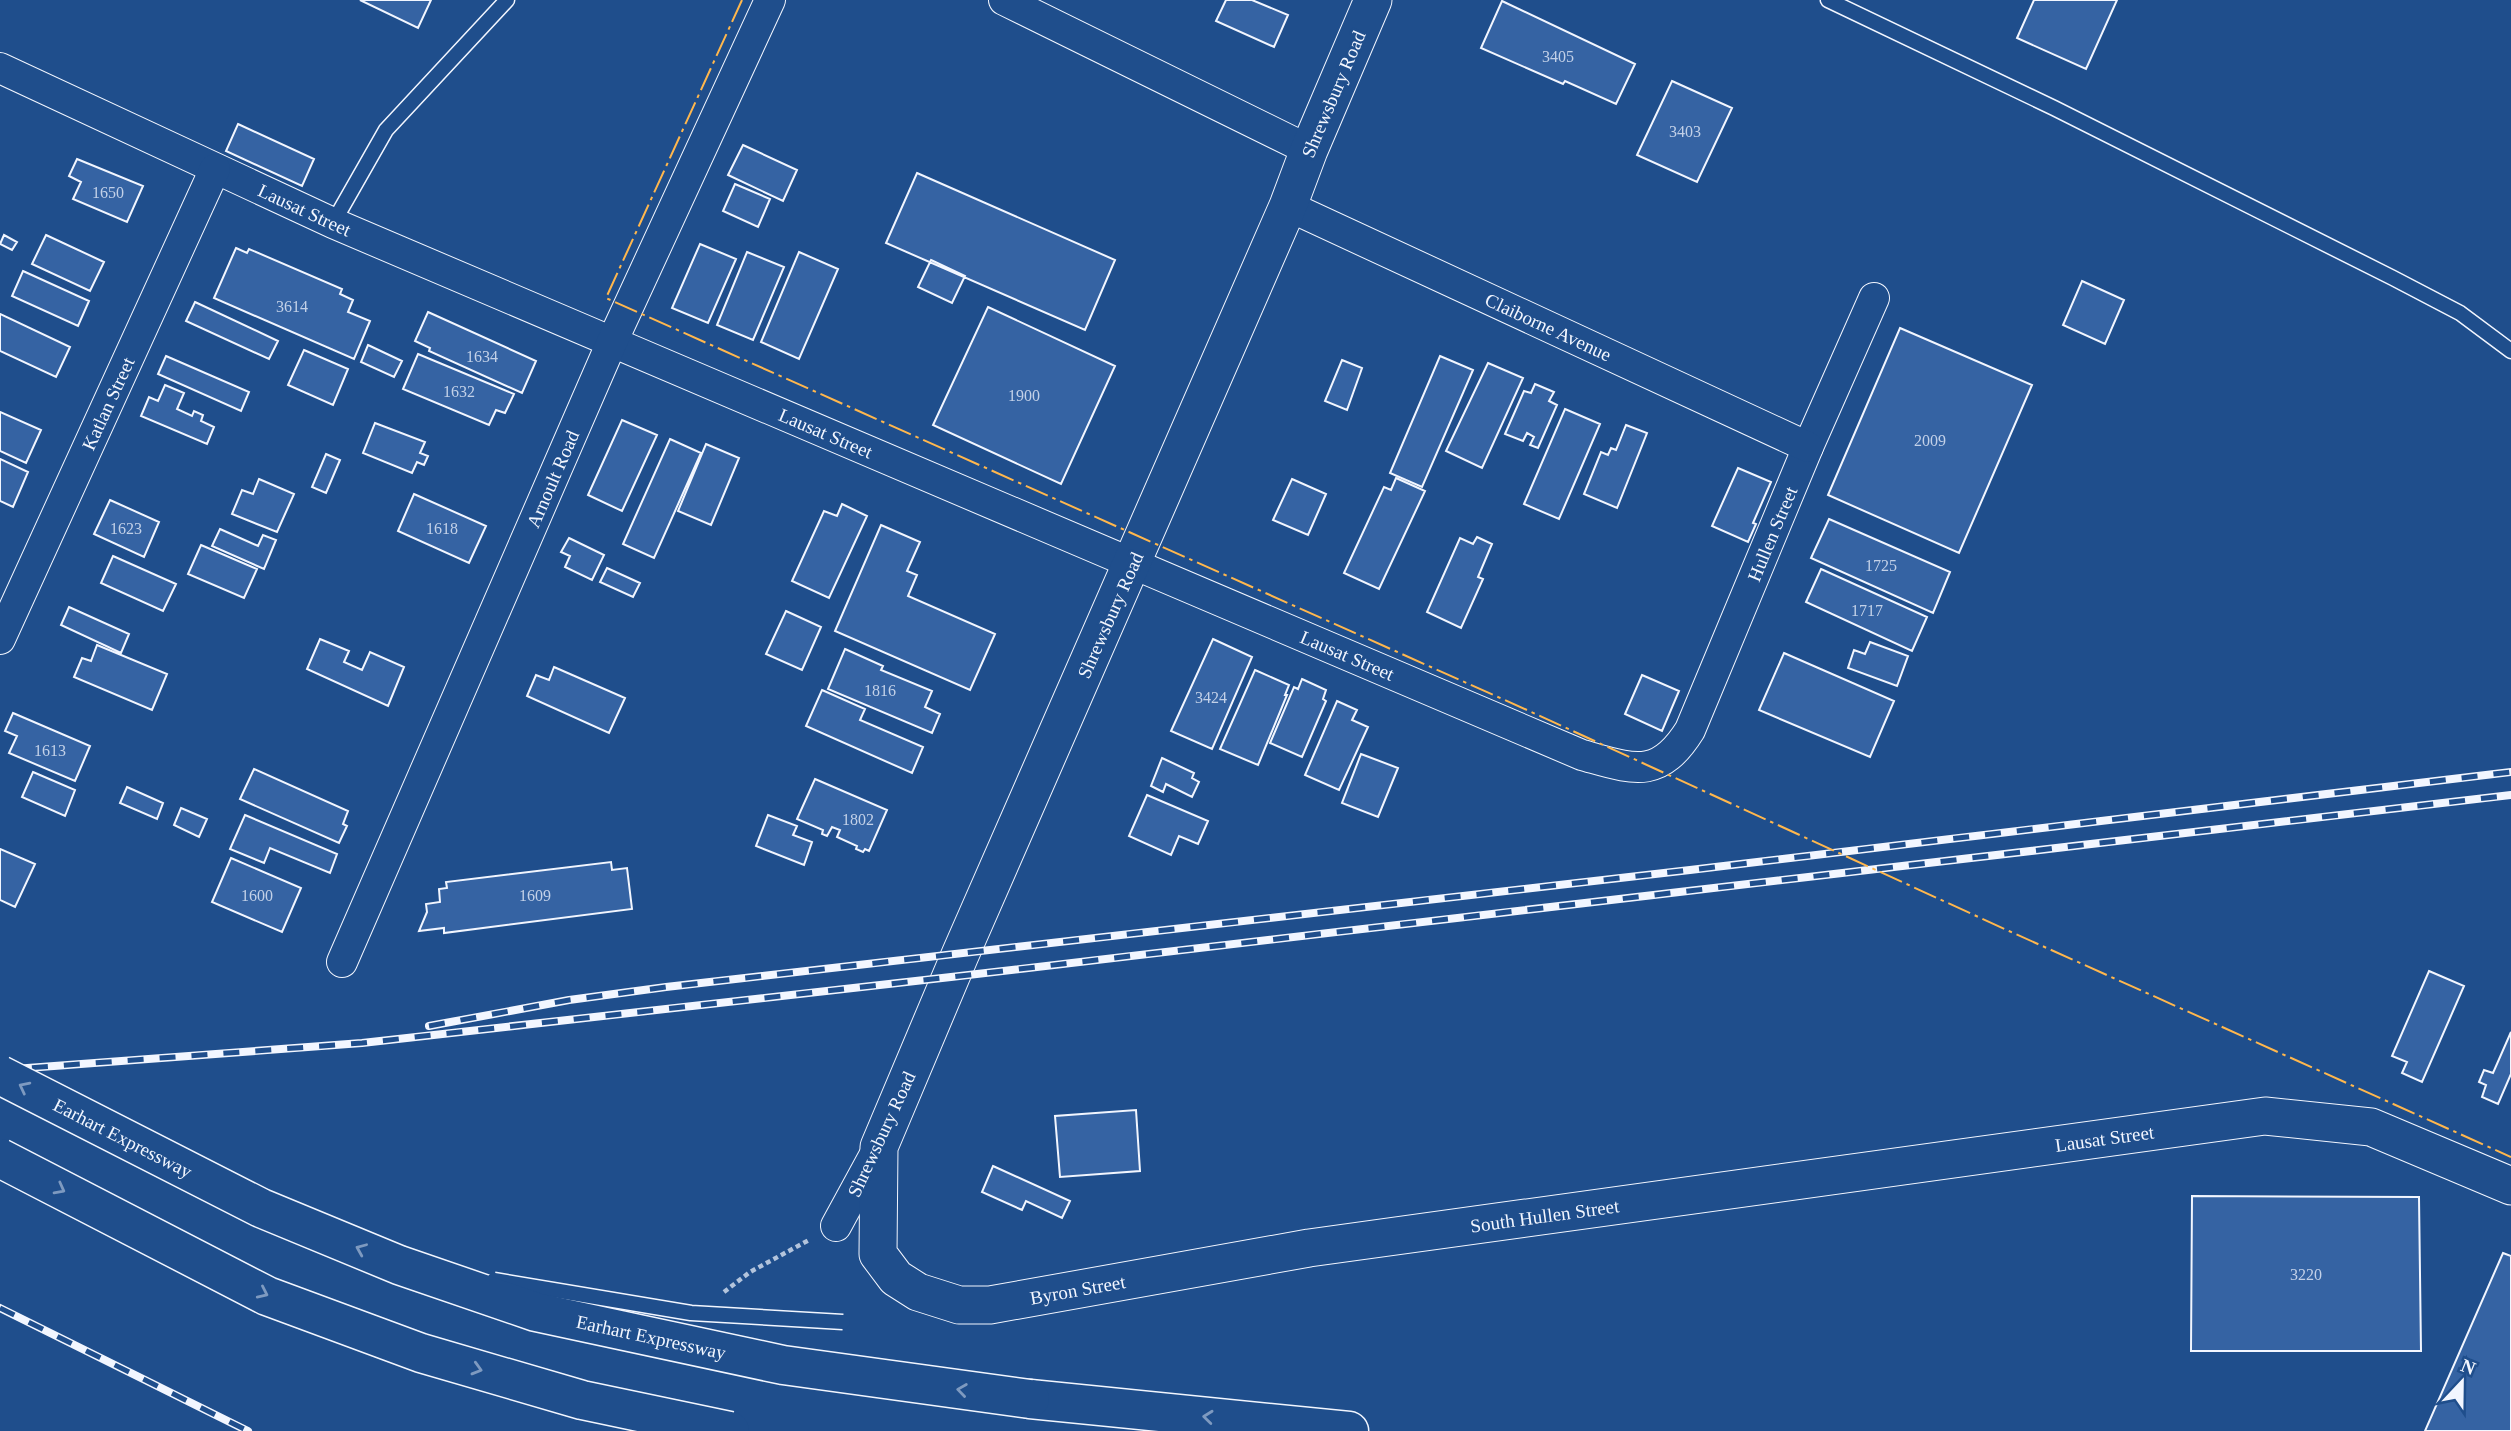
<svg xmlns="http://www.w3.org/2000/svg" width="2511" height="1431" font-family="Georgia,serif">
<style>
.building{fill:#3563a3;stroke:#f2f6ff;stroke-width:2}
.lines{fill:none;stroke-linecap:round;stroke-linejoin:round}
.service-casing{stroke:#f2f6ff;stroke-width:17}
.minor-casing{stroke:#f2f6ff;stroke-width:32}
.tertiary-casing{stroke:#f2f6ff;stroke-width:39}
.motorway-casing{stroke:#f2f6ff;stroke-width:41}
.path{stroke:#b3c4dc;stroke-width:4.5;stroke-dasharray:5 3.5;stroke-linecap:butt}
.service{stroke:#1f4e8c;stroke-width:14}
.minor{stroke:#1f4e8c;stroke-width:30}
.tertiary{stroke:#1f4e8c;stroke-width:37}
.motorway{stroke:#1f4e8c;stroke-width:38}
.rail-casing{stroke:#f2f6ff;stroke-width:8}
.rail{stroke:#1f4e8c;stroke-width:5;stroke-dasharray:16;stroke-linecap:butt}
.service-bridge-casing{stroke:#f2f6ff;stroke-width:17;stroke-linecap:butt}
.motorway-bridge-casing{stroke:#f2f6ff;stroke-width:41;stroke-linecap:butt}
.service-bridge{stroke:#1f4e8c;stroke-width:14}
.motorway-bridge{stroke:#1f4e8c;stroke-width:38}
.power{stroke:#ffb74d;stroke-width:2;stroke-dasharray:24 5 3.5 5;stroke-linecap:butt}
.oneway{stroke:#7e9ac0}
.labels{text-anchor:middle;stroke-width:5;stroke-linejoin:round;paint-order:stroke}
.number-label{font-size:16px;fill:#c3d1e8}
.street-label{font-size:19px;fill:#f2f6ff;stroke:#1f4e8c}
</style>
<rect width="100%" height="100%" fill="#1f4e8c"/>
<path class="building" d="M360 0H431L418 28Z
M1226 0H1252L1288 15 1274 47 1216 21Z
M2034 0H2117L2086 69 2017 38Z
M1502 1 1635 64 1616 104 1565 81 1563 84 1481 48Z
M1672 81 1732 108 1697 182 1637 155Z
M238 124 314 159 302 186 226 151Z
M743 145 797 170 783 201 728 175Z
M77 159 143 186 127 222 73 199 81 182 69 176Z
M917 173 1115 260 1085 330 886 243Z
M735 184 770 199 758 227 723 211Z
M4 235 17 242 12 250 0 244Z
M46 235 104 262 90 291 32 264Z
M700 244 736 259 708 323 672 308Z
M236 248 247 253 249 249 342 289 340 294 353 300 348 312 370 321 354 359 214 298Z
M747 252 784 267 753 340 717 325Z
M799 252 838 269 799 359 761 342Z
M931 260 965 276 952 303 918 287Z
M23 271 89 301 78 326 12 296Z
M2082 281 2124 300 2105 344 2063 325Z
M195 302 278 341 269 359 186 321Z
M988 307 1115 366 1061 484 933 425Z
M428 312 536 361 522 393 429 351 430 348 415 341Z
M0 314 70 347 56 377 0 351Z
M1900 328 2032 385 1959 553 1828 495Z
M368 345 402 361 394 377 361 362Z
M304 350 348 369 333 405 288 385Z
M418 354 514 394 505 413 496 410 489 425 403 389Z
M166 356 249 392 241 411 158 374Z
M1440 356 1473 370 1422 487 1390 473Z
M1342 360 1362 368 1347 410 1325 401Z
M1488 363 1523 378 1482 468 1446 451Z
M1535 384 1554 392 1549 401 1557 405 1538 448 1530 445 1534 437 1527 433 1523 441 1505 434 1524 391 1531 393Z
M165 385 184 393 177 409 192 416 194 411 203 415 201 421 214 427 207 444 141 416 149 397 158 401Z
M1565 409 1600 424 1559 519 1524 504Z
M0 412 41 430 26 463 0 451Z
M622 420 657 435 622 511 588 495Z
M375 423 425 442 420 453 428 456 424 465 417 462 412 473 363 453Z
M1626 425 1647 433 1617 508 1584 494 1601 452 1608 455 1611 448 1616 450Z
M670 439 701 453 654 558 623 544Z
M706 444 739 458 711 525 678 511Z
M326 454 340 460 326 493 312 487Z
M0 459 28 472 13 507 0 501Z
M1738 468 1771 482 1753 523 1756 524 1748 542 1712 526Z
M1396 478 1425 491 1379 589 1344 573 1384 487 1391 490Z
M259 479 294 494 277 532 232 514 242 490 253 494Z
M1292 479 1326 494 1308 535 1273 520Z
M414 494 486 526 469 563 398 531Z
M110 500 159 522 144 557 94 534Z
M842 504 867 516 829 598 792 581 824 511 837 516Z
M1829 519 1950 572 1933 613 1811 558Z
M881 525 920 542 907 571 917 575 908 596 995 634 970 690 835 631Z
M220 529 258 546 263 535 276 540 264 569 212 546Z
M1477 537 1492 544 1478 577 1483 579 1461 628 1427 612 1460 538 1473 544Z
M569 538 604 555 592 580 565 567 570 556 561 552Z
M201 545 257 569 244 598 188 574Z
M113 556 176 584 163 611 101 583Z
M607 568 640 583 633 597 600 582Z
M1821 569 1927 617 1912 651 1806 602Z
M69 607 129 634 121 653 61 625Z
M786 611 821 627 802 670 766 654Z
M320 639 349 651 344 662 362 670 370 652 404 667 388 706 307 669Z
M1213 639 1252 657 1212 749 1171 731Z
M1870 642 1908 656 1897 686 1848 668 1854 650 1865 654Z
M97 645 167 674 152 710 74 677 82 658 91 661Z
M845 649 883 666 881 670 932 691 925 707 940 714 932 733 828 689Z
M1784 653 1894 701 1870 757 1759 710Z
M554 667 625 698 609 733 527 696 536 675 549 680Z
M1255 670 1289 685 1285 695H1287L1258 765 1220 749Z
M1642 675 1679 691 1662 731 1625 714Z
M1302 679 1326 690 1323 699 1326 701 1302 757 1270 743 1294 687 1298 689Z
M822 690 865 709 860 720 923 747 912 773 806 726Z
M1337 701 1357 710 1352 720 1368 727 1339 790 1305 775Z
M13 713 90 746 75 781 9 753 17 736 5 731Z
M1361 754 1398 768 1378 817 1342 803Z
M1162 758 1194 773 1192 778 1199 782 1192 797 1166 784 1163 792 1151 786Z
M254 769 348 811 343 824 347 826 339 843 240 799Z
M33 772 75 790 65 816 22 797Z
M815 779 887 810 869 851 865 849 863 852 856 849 857 846 837 837 840 830 832 827 827 836 822 834 823 830 797 819Z
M127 787 163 803 157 819 120 803Z
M1147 795 1208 821 1198 844 1179 836 1171 855 1129 836Z
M181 808 207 819 199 837 174 825Z
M245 815 337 854 330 873 270 848 264 863 230 849Z
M768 815 797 826 793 835 812 842 804 865 756 846Z
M0 849 35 864 15 907 0 900Z
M231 858 301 888 282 932 212 902Z
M611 862 612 870 627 868 632 909 444 933V928L419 931 427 912 426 904 440 902 439 889 447 888 446 882Z
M2429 971 2464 986 2422 1082 2402 1073 2407 1062 2392 1056Z
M2511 1032V1074L2498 1104 2482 1097 2486 1085 2479 1082 2484 1070 2493 1073Z
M1136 1110 1140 1171 1060 1177 1055 1116Z
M993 1166 1070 1201 1062 1218 1026 1201 1022 1210 982 1192Z
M2192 1196 2419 1197 2421 1351H2191Z
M2503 1253 2511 1256V1431H2425Z"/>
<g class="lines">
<defs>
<path id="service" d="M1828 0 2054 108 2393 278 2460 313 2511 351
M333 223 386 130 507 0"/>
<g id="minor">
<path d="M1004 0 1309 150"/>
<path id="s1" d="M0 68 333 223 1582 755C1633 769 1658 781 1690 730L1808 447 1874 298"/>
<path id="s2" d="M1288 206 1808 447"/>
<path id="s3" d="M0 639 215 169"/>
<path id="s4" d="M342 962 612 342 770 0"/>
<path d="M836 1226 879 1147"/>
</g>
<g id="tertiary">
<path id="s5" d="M1373 0 1309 150 1288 206 960 955 879 1147 878 1254 896 1278 918 1292 959 1305H990L1309 1248 2265 1116 2371 1127 2511 1186"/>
</g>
<path id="motorway" d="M1030 1399 1349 1431"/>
</defs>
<use href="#service" class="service-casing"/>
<use href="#minor" class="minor-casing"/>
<use href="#tertiary" class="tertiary-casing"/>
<use href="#motorway" class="motorway-casing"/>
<path class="path" d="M724 1292 750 1272 809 1240"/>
<use href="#service" class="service"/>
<use href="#minor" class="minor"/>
<use href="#tertiary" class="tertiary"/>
<use href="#motorway" class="motorway"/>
<defs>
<path id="rail" d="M429 1026 569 1000 666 987 1690 870 2511 772
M0 1070 362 1043 951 977 2511 795
M0 1308 248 1431"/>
</defs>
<use href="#rail" class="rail-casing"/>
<use href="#rail" class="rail"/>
<defs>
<path id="service-bridge" d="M494 1280 691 1313 843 1322"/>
<g id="motorway-bridge">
<path id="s6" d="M0 1075 261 1208 399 1265 536 1312 783 1365 1030 1399"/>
<path d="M0 1158 267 1296 421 1353 582 1400 730 1431"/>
</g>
</defs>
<use href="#service-bridge" class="service-bridge-casing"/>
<use href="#motorway-bridge" class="motorway-bridge-casing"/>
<use href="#service-bridge" class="service-bridge"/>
<use href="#motorway-bridge" class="motorway-bridge"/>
<path class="power" d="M742 0 606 298 1527 710 2009 931 2511 1157"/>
</g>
<defs><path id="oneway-chevron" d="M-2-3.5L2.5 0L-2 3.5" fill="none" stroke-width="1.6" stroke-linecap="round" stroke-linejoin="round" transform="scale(1.75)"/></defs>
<g class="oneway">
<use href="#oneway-chevron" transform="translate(24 1087) rotate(-153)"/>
<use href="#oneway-chevron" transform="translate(60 1189) rotate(28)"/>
<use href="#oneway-chevron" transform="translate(361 1249) rotate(-157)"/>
<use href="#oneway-chevron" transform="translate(263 1293) rotate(25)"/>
<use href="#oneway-chevron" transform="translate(477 1369) rotate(16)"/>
<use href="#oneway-chevron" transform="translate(962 1390) rotate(-172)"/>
<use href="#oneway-chevron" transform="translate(1208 1417) rotate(-174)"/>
</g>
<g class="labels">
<g class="number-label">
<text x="1558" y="62">3405</text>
<text x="1685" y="137">3403</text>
<text x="108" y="198">1650</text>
<text x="292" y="312">3614</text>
<text x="482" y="362">1634</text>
<text x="459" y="397">1632</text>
<text x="1024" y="401">1900</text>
<text x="1930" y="446">2009</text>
<text x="126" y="534">1623</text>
<text x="442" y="534">1618</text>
<text x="1881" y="571">1725</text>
<text x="1867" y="616">1717</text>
<text x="880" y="696">1816</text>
<text x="1211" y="703">3424</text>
<text x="50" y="756">1613</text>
<text x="858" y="825">1802</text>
<text x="257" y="901">1600</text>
<text x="535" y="901">1609</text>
<text x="2306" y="1280">3220</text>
</g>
<g class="street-label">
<text transform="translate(1333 94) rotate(-67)" y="7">Shrewsbury Road</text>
<text dy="7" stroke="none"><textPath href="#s1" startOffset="336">Lausat Street</textPath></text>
<text dy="7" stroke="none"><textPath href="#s2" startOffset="287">Claiborne Avenue</textPath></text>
<text dy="7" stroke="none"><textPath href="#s3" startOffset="259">Katlan Street</textPath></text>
<text dy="7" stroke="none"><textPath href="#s1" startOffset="903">Lausat Street</textPath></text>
<text dy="7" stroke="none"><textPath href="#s4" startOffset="527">Arnoult Road</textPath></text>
<text dy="7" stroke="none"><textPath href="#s1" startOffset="2062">Hullen Street</textPath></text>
<text transform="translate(1110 615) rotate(-66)" y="7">Shrewsbury Road</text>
<text dy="7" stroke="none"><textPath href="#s1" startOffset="1470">Lausat Street</textPath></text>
<text transform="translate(881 1134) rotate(-65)" y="7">Shrewsbury Road</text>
<text dy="7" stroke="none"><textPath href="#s6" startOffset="138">Earhart Expressway</textPath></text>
<text dy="7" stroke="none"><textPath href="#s5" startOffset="2613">Lausat Street</textPath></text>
<text dy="7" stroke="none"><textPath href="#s5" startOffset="2048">South Hullen Street</textPath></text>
<text dy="7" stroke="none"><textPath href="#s5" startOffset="1575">Byron Street</textPath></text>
<text dy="7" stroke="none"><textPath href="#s6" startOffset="705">Earhart Expressway</textPath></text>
</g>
</g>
<g transform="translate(2462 1382) rotate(22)" stroke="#1f4e8c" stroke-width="5" paint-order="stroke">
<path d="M0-5L12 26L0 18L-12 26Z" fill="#f2f6ff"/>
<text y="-10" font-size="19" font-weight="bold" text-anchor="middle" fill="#f2f6ff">N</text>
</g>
</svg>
